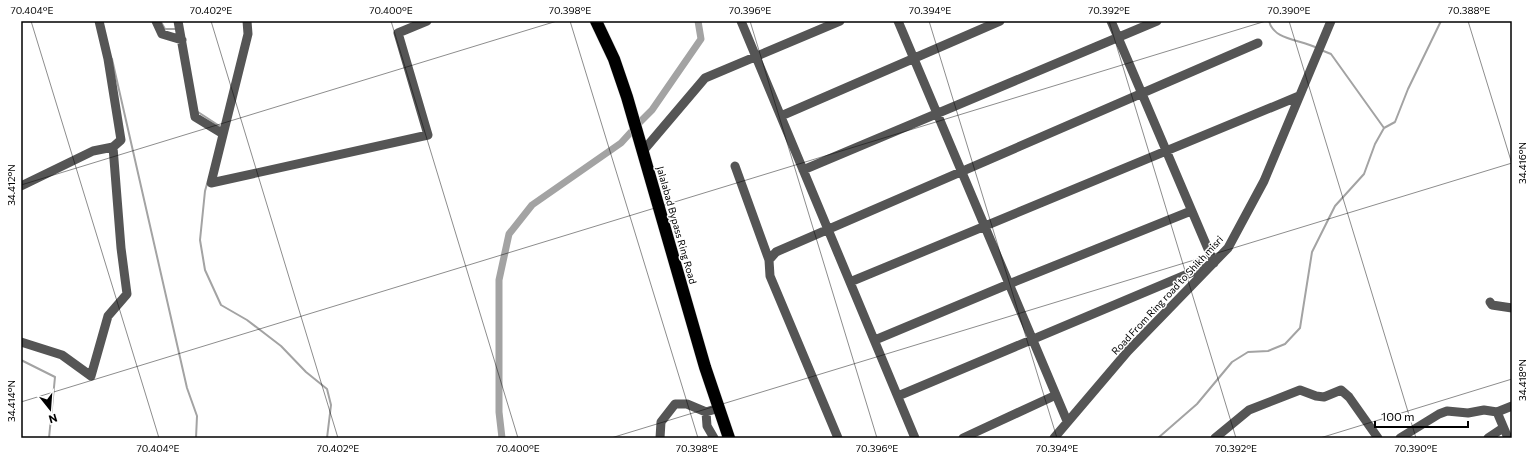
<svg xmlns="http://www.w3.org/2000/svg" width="1533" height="459" font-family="Commissioner,sans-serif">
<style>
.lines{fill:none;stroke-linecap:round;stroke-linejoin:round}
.stream{stroke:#a3a3a3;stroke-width:2}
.canal{stroke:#a3a3a3;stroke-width:7}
.highway-casing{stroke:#dbdbdb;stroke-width:13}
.minor{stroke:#555;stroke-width:9}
.highway{stroke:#000;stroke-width:12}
.ticks{fill:none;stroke:#000;stroke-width:1;stroke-opacity:0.45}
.labels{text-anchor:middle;stroke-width:3;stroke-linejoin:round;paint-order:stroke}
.street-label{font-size:10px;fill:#000;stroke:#fff}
.neatline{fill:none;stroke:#000;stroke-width:1.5}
.ticks-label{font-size:10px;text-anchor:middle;fill:#000}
</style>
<rect width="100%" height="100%" fill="#fff"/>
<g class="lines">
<path class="stream" d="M1269 21C1274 41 1301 39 1317 48
M161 22 165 29H177
M1321 50 1331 54 1384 128
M112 59 187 388 197 416 196 438
M198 112 221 127
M207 184 205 191 200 240 205 270 221 305 247 320 281 346 306 372 327 389 331 405 327 438
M21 360 55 377 49 438
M1158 438 1197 404 1232 362 1248 352 1268 351 1285 344 1300 328 1312 252 1335 206 1364 174 1375 144 1384 128 1395 122 1408 89 1441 21"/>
<path class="canal" d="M640 122 652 110 701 39 698 21
M502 438 499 412V280L509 234 532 205 621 143 631 132"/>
<defs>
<path id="highway" d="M596 21 614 59 627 97 705 367 729 438"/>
</defs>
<use href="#highway" class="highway-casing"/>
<path class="minor" d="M156 21 162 34 182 40
M178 21 195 117 223 134
M247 21 248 34 211 183 428 135 398 33 427 21
M741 21 915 438
M898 21 1067 421
M781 116 1000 21
M643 151 705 78 840 21
M735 166 769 260
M803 170 1157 21
M21 186 93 151 113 147
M850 282 1299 96
M1490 302 1492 305 1512 308
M875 340 1009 284 1191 211
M21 342 62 355 91 376 108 316 127 294 121 248 113 147 121 140 108 59 99 21
M898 396 1214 263 1111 21
M706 412 707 426 714 438
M1497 412 1508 438
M660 438 661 422 675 404H687L706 412 719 408
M838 438 770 276 769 260 776 252 1258 43
M963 438 1056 395
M1054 438 1128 351 1228 248 1264 181 1331 21
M1215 438 1249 410 1300 390 1316 396 1324 397 1341 390 1349 397 1378 438
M1400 438 1439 414 1447 411 1468 413 1484 410 1497 412 1512 406
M1488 438 1503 428"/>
<use href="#highway" class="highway"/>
</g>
<path class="ticks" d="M31 21 159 438M211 21 338 438M391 21 518 438M570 21 698 438M750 21 877 438M929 21 1057 438M1109 21 1236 438M1289 21 1416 438M1468 21 1512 164M21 185 557 21M21 402 1266 21M611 438 1512 163M1320 438 1512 379"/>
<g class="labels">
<g class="street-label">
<text transform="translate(677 225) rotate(74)" y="4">Jalalabad Bypass Ring Road</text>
<text transform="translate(1167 295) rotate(-47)" y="4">Road From Ring road to Shikh misri</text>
</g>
</g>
<rect width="1533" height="459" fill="none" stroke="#ffffff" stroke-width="44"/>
<g transform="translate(50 409) rotate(163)" stroke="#ffffff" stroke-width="3" paint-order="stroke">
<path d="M0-3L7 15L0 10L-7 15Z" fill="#000000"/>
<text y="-6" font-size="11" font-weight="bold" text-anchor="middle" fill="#000000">N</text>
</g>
<path d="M1375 421v6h93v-6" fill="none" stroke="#000000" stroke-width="2"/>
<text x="1381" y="421" font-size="12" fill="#000000" stroke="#ffffff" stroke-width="3" paint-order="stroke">100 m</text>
<rect x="22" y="22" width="1489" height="415" class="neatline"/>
<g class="ticks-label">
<text x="32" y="14">70.404°E</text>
<text x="211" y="14">70.402°E</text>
<text x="391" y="14">70.400°E</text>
<text x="570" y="14">70.398°E</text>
<text x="750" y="14">70.396°E</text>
<text x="930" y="14">70.394°E</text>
<text x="1109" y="14">70.392°E</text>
<text x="1289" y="14">70.390°E</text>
<text x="1469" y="14">70.388°E</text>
<text transform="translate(1522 163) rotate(-90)" y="4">34.416°N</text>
<text transform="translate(11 185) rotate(-90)" y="4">34.412°N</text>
<text transform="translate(1522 380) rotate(-90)" y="4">34.418°N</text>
<text transform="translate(11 401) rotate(-90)" y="4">34.414°N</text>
<text x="158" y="452">70.404°E</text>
<text x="338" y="452">70.402°E</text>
<text x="518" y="452">70.400°E</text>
<text x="697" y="452">70.398°E</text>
<text x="877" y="452">70.396°E</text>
<text x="1057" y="452">70.394°E</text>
<text x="1236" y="452">70.392°E</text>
<text x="1416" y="452">70.390°E</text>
</g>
</svg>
